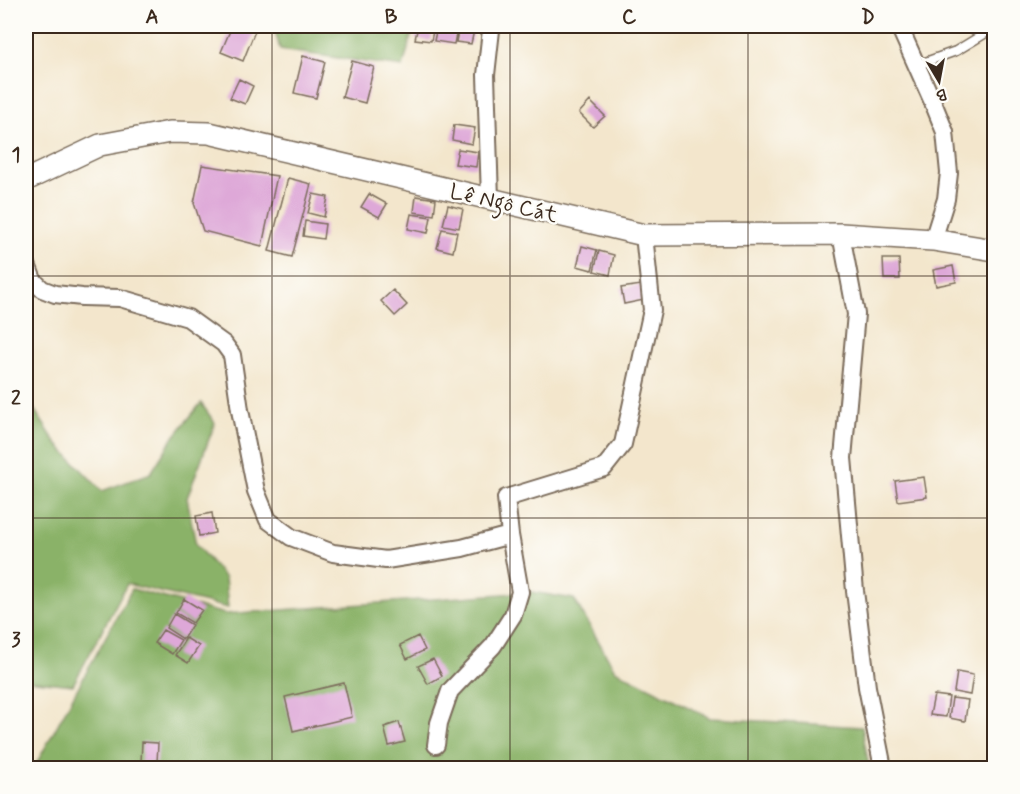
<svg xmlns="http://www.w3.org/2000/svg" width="1020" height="794" font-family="Mynerve,sans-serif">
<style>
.forest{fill:#8ab268;stroke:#626e43;stroke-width:1.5}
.building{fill:#dea8d8}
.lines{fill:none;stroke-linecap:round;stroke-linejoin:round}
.service-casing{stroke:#7b6c5b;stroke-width:11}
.minor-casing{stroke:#7b6c5b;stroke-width:20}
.tertiary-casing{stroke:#7b6c5b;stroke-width:24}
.service{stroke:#fff;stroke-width:8}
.minor{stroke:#fff;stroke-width:16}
.tertiary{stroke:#fff;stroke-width:21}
.grid{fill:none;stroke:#3b2a1e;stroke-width:1.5;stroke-opacity:0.55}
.labels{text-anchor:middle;stroke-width:5;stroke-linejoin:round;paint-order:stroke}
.street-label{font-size:22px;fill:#3b2a1e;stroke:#fdfcf7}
.neatline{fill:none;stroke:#3b2a1e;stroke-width:2}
.grid-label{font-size:20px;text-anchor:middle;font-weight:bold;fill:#3b2a1e}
</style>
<rect width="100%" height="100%" fill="#fdfcf7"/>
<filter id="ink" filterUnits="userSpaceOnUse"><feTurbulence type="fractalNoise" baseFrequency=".0167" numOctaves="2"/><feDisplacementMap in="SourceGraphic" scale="12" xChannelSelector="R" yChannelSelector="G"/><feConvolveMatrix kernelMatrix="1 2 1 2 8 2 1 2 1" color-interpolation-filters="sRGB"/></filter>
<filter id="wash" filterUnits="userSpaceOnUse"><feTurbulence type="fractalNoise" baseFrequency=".008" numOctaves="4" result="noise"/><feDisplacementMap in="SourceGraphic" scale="24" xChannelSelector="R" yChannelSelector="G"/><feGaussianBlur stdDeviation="1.35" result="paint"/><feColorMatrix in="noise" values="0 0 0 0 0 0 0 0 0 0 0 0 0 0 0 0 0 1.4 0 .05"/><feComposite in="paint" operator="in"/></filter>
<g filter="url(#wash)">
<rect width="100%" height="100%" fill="#f3e6cc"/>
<path class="forest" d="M274 26H414L403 67 280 50Z
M26 397 56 443 102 491 151 473 173 438 201 403 215 423 187 498 196 545 225 578 228 608 127 584 73 685 26 680Z
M132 589 225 614 532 592 574 599 615 670 710 718 862 727 869 768H34Z"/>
<g id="blocks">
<path class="building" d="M232 26H257L243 61 221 52Z
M418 26H434L431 41 415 39Z
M437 26 457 29 454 44 434 41Z
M459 26H475L471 44 456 42Z
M303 56 325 62 316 98 294 93Z
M352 61 374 67 365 103 342 97Z
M239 79 253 86 245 104 230 98Z
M590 101 605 116 593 127 579 113Z
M454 125 475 128 472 144 452 140Z
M458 149 478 152 476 167 455 164Z
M202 165 277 176 262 246 203 231 194 203Z
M288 178 311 184 292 257 269 251Z
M313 194 328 197 324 217 308 213Z
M369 194 387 204 379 217 361 207Z
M416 196 436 199 434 215 414 212Z
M448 205 463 209 459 228 443 225Z
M411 214 431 217 428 233 408 229Z
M305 221 325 224 323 239 303 236Z
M442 229 457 232 453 252 437 248Z
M582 246 597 250 592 270 577 266Z
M599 251 614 255 610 275 594 271Z
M883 259H899L900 279H884Z
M953 266 956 282 936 286 933 270Z
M641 285 644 300 624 304 621 288Z
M393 290 407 305 395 316 381 301Z
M924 477 927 497 898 501 895 481Z
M212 513 215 533 199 536 196 516Z
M184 599 202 610 193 623 176 613Z
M174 614 192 625 183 639 166 628Z
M163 630 181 640 172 654 154 643Z
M418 636 425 650 407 659 400 645Z
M186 638 199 646 188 663 175 655Z
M433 659 442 676 428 684 418 666Z
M957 672 973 675 970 695 954 692Z
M344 683 352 717 293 731 285 697Z
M934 695 949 697 946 717 930 715Z
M952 698 968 700 965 721 949 718Z
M399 722 405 742 389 746 384 727Z
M142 742 158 743 157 763 141 762Z"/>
</g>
</g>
<g filter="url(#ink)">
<use href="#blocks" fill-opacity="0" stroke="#7b6c5b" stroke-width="1.5"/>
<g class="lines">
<defs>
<path id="service" d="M917 65 956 51 994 28"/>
<path id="minor" d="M899 26 932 100 945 132 949 173 946 199 933 240
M490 199 486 75 491 30 493 26
M841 234 856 314 843 458 855 591 867 687 883 768
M26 262 33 280 42 289 55 294 82 297 120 298 188 318 224 344 232 355 240 410 256 491 268 520 291 537 333 553 386 560 462 548 510 535 506 498 604 468 623 444 652 310 644 235
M436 745 439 723 450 691 493 646 513 615 520 592 510 535"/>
<path id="tertiary" d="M26 180 100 145 170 132 209 133 644 235 841 234 933 240 994 250"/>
</defs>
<use href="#service" class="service-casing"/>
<use href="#minor" class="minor-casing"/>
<use href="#tertiary" class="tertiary-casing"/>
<use href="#service" class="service"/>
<use href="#minor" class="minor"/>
<use href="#tertiary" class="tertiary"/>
</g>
</g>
<path class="grid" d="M272 26V768M510 26V768M748 26V768M26 276H994M26 518H994"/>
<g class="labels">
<g class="street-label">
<text transform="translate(504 202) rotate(13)" y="8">Lê Ngô Cát</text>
</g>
</g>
<rect width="1020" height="794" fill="none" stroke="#fdfcf7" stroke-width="66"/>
<g transform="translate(939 81) rotate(170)" stroke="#fdfcf7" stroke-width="4.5" paint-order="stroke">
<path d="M0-4.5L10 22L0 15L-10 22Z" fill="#3b2a1e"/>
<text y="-9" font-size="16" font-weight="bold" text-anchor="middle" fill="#3b2a1e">B</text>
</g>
<rect x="33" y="33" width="954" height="728" class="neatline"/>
<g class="grid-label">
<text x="152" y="23">A</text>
<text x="391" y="23">B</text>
<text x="629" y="23">C</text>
<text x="868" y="23">D</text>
<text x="16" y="161">1</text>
<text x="16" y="404">2</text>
<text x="16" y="646">3</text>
</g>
</svg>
